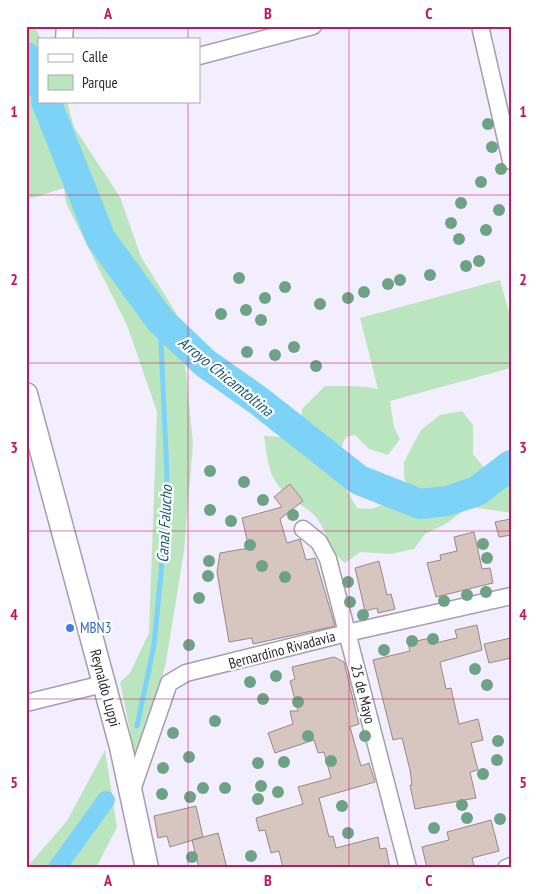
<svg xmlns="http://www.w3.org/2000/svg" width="537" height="894" font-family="'PT Sans Narrow',sans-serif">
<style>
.green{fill:#bae5be}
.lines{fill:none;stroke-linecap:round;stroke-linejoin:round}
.stream{stroke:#7dd2f7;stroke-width:5}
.canal{stroke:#7dd2f7;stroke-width:18}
.river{stroke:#7dd2f7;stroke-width:30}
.building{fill:#d7c6bf;stroke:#998882}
.street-casing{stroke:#a39fae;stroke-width:19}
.secondary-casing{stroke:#a39fae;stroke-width:25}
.street{stroke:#fff;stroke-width:16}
.secondary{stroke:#fff;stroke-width:22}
.tree{fill:#6ea285}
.grid{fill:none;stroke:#c2185b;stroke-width:1;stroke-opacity:0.55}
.shop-dot{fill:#3f7fe0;stroke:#fff;stroke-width:2}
.labels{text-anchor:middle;stroke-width:4.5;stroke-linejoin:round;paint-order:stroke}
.shop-label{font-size:15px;fill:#366cbe;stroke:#fff;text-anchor:start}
.street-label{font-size:15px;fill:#2c2b31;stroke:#fff}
.water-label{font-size:16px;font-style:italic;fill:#165973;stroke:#fff}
.neatline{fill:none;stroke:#c2185b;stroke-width:2}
.grid-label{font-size:16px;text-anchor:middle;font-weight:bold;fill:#c2185b}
</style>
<rect width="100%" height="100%" fill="#f3eefe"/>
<path class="green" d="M26 26H34L41 39H39V101H67L74 127 120 197 141 257 176 313 186 373 193 444 184 551 166 662 147 735 137 765 120 682 130 673 149 633 157 412 127 325 66 203 64 188 26 200Z
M500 280 511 320V368L390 401 394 427 400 439 388 455 369 449 355 435 346 437C331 466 343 483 357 508L371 509 409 495 404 478V462L421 430 440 415 462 411 473 425V454L496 482 511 479V513L478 508 465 509 449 522 425 534 414 549 391 554 360 552 345 563C330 552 327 532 316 517 310 510 299 504 291 498 267 479 269 464 264 436L281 437 301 423 302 409 325 386C343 386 360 385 378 389L360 318Z
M105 750 117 827 96 868H26L67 821Z"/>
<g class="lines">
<path class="stream" d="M137 726 154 645 161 573 167 475 160 320"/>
<path class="canal" d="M57 868 106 800"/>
<path class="river" d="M26 57 39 84
M46 101 101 239 160 320 205 363 259 401 359 480 420 504 447 501 477 491 511 465"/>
</g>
<path class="building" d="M290 484 303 501 280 519 287 543 300 539 306 560 315 558 335 626 253 644 252 638 229 642 217 572 220 553 249 548 242 518 282 507 274 497Z
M511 519V535L499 537 495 522Z
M474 532 482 569 490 568 493 583 436 597 427 563 441 560 440 555 457 551 454 537Z
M379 561 387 595 391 594 395 609 378 613 377 608 365 611 355 568Z
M477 625 482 650 440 662 446 689 451 688 459 724 478 719 483 740 471 743 478 770 470 772 476 798 415 809 410 785H412L410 770 402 738 393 740 373 660 410 651 408 643 430 638 431 644 457 638 455 630Z
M511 638V658L489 663 484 644Z
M334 657 344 662 359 724 350 727 361 766 369 763 375 782 319 798 329 837 333 836 336 848 378 837 380 849 386 848 390 868H283L279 851 271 853 265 830 259 831 256 818 303 804 298 787 331 778 324 752 318 753 314 740 275 753 268 733 293 724 290 711H298L290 681 295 679 292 667Z
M196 806 203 837 170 847 167 836 158 838 154 816Z
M491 820 499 851 472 858 474 865 463 868H427L422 847 449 840 447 832Z
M218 833 227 868H199L192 840Z"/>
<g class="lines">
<defs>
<path id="street" d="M480 26 511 161
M64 39 65 26
M199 56 313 26
M303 529 319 542 328 559 408 868
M26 703 103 684
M131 793 169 683 186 673 347 633 511 596
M506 868 511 866"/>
<path id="secondary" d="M26 394 121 747 147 868"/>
</defs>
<use href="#street" class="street-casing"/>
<use href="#secondary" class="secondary-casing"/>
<use href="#street" class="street"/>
<use href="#secondary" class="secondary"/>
</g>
<g class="tree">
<circle cx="488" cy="124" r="6"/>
<circle cx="492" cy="147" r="6"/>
<circle cx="501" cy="169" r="6"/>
<circle cx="481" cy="182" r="6"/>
<circle cx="461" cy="203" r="6"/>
<circle cx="499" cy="210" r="6"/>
<circle cx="451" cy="223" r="6"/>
<circle cx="486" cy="230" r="6"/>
<circle cx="459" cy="239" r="6"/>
<circle cx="479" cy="261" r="6"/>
<circle cx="466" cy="266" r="6"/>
<circle cx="430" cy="275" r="6"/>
<circle cx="239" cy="278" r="6"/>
<circle cx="400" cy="280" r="6"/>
<circle cx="388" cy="284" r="6"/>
<circle cx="285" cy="287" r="6"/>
<circle cx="364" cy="292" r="6"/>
<circle cx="265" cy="298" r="6"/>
<circle cx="348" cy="298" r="6"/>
<circle cx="320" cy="304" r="6"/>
<circle cx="246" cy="310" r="6"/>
<circle cx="221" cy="314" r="6"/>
<circle cx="261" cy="320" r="6"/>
<circle cx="294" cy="347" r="6"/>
<circle cx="247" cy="352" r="6"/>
<circle cx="275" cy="355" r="6"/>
<circle cx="316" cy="366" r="6"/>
<circle cx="210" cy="471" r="6"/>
<circle cx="244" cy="482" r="6"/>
<circle cx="263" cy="500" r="6"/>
<circle cx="210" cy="510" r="6"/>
<circle cx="293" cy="515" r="6"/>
<circle cx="231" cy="521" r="6"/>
<circle cx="483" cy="544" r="6"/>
<circle cx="250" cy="545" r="6"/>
<circle cx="487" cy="558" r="6"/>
<circle cx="209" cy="561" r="6"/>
<circle cx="262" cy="566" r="6"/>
<circle cx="208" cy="576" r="6"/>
<circle cx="285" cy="577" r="6"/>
<circle cx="348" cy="582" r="6"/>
<circle cx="486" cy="592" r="6"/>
<circle cx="467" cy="595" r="6"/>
<circle cx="199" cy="598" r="6"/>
<circle cx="444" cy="601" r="6"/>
<circle cx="350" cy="602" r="6"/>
<circle cx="363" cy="615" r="6"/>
<circle cx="433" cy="639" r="6"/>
<circle cx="412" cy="641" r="6"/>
<circle cx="189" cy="645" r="6"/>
<circle cx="384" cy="650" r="6"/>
<circle cx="475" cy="669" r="6"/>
<circle cx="276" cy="676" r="6"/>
<circle cx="250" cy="682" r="6"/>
<circle cx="487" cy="685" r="6"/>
<circle cx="263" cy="699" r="6"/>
<circle cx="298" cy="702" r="6"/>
<circle cx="215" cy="721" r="6"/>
<circle cx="173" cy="733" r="6"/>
<circle cx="308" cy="736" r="6"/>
<circle cx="365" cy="736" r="6"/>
<circle cx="498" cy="741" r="6"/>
<circle cx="189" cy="757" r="6"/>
<circle cx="497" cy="760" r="6"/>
<circle cx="331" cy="761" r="6"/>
<circle cx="284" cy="762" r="6"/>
<circle cx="258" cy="763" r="6"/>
<circle cx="163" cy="768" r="6"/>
<circle cx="483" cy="774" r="6"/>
<circle cx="261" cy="786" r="6"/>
<circle cx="203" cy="788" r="6"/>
<circle cx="225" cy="788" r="6"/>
<circle cx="278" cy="792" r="6"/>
<circle cx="162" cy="794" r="6"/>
<circle cx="190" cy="797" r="6"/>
<circle cx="258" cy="799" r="6"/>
<circle cx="462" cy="805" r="6"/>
<circle cx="342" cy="806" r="6"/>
<circle cx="467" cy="818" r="6"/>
<circle cx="500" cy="819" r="6"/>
<circle cx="434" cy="828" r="6"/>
<circle cx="348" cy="833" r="6"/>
<circle cx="251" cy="856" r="6"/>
<circle cx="192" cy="857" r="6"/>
</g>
<path class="grid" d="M188 26V39M349 26V868M188 101V868M26 195H511M26 363H511M26 531H511M26 699H511"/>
<circle class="shop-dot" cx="70" cy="628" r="5"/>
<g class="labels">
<g class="shop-label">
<text x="80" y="633">MBN3</text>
</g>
<g class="street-label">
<text transform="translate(282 650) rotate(-15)" y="5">Bernardino Rivadavia</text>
<text transform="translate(105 688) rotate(75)" y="5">Reynaldo Luppi</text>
<text transform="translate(363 694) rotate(76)" y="5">25 de Mayo</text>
</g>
<g class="water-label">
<text transform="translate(226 376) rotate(39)" y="6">Arroyo Chicamtoltina</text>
<text transform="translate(164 524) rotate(-87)" y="6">Canal Falucho</text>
</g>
</g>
<rect width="537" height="894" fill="none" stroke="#ffffff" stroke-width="55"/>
<rect x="38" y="38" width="162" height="65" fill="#ffffff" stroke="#abaaad"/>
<rect x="48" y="54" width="25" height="8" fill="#ffffff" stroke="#abaaad"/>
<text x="82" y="62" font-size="15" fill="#2c2b31">Calle</text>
<rect x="48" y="75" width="25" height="15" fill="#bae5be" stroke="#abaaad"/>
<text x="82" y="88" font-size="15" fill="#2c2b31">Parque</text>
<rect x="28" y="28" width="482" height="838" class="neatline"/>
<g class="grid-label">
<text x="108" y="19">A</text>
<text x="268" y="19">B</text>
<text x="429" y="19">C</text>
<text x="14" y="117">1</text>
<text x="523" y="117">1</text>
<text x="14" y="285">2</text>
<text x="523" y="285">2</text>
<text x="14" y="453">3</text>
<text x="523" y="453">3</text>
<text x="14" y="620">4</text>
<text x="523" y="620">4</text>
<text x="14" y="788">5</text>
<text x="523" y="788">5</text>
<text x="108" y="886">A</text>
<text x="268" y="886">B</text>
<text x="429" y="886">C</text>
</g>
</svg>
